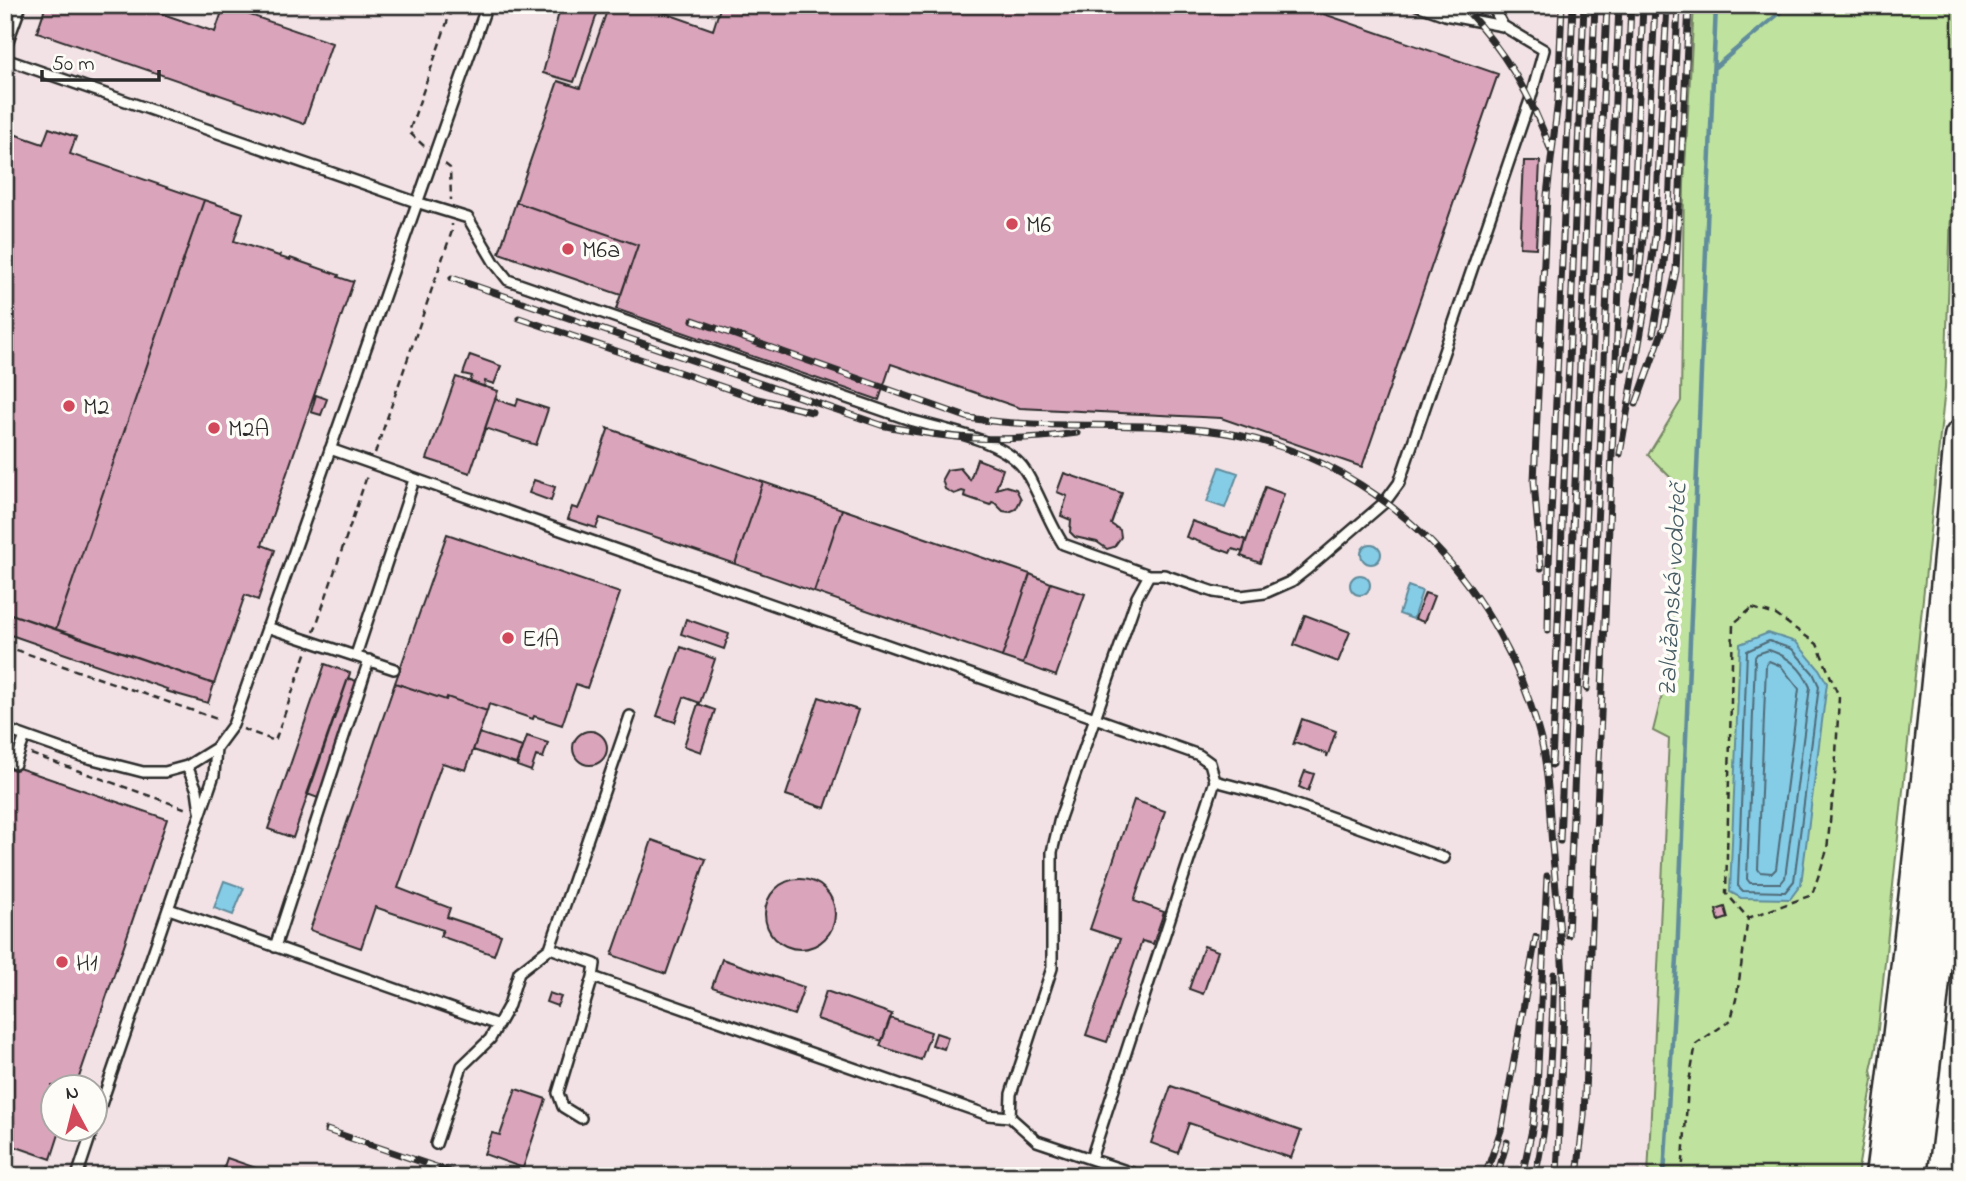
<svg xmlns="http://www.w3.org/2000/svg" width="1966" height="1181" font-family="'Indie Flower',sans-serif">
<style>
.built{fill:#f2e2e5;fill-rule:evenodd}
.green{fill:#bfe39e;stroke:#758764;stroke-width:2}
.water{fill:#85cce7;stroke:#618c9c;stroke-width:2}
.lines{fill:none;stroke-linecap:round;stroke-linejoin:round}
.shore{stroke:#4f6b76;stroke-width:2}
.stream{stroke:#618c9c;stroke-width:4.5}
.building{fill:#daa4bb;stroke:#2b2b2b;stroke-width:2}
.service-casing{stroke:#2b2b2b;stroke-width:14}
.motorway-casing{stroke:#2b2b2b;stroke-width:37}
.path{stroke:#2b2b2b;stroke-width:2.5;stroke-dasharray:7 5;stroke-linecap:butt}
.service{stroke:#fdfcf7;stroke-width:9}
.motorway{stroke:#fdfcf7;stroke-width:32}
.rail-casing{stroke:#2b2b2b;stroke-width:7}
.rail{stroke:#fdfcf7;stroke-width:4.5;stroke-dasharray:13;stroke-linecap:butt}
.poi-dot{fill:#d1495b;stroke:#fdfcf7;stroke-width:2.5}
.labels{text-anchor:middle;stroke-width:7;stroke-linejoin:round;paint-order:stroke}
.poi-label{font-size:24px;fill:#2b2b2b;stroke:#fdfcf7;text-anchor:start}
.water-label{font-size:26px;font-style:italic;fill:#465b63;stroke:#fdfcf7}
</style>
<rect width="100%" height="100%" fill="#fdfcf7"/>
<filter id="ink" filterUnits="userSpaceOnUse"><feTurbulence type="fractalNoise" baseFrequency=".0143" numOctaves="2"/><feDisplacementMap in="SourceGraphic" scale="14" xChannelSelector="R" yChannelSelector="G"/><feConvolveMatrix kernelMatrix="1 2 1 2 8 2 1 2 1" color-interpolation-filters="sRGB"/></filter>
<g filter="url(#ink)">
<path class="built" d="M5 5H1693L1684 185 1681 401 1648 455 1678 484 1668 671 1654 730 1669 739 1648 1176H5ZM52 1086H94V1128H52Z"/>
<path class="green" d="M1694 5H1958L1945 388 1876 1048 1871 1070 1873 1080 1857 1176H1648L1669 739 1653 731 1668 671 1678 485 1648 455 1681 401 1684 185Z"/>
<path class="water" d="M1220 467 1238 473 1225 508 1207 502Z
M1361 554a10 10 0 1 1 20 0a10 10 0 1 1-20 0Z
M1350 585a10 10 0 1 1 20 0a10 10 0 1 1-20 0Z
M1408 586 1422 591 1413 619 1399 614Z
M1768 633 1796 642 1819 669 1827 683 1801 884 1790 899 1741 898 1730 892 1740 644Z
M224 881 244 888 233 915 214 908Z"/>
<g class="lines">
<path class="shore" d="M1769 641 1792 649 1813 673 1819 686 1794 881 1785 892 1743 891 1738 886 1747 651Z
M1769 650C1788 656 1802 668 1810 687L1785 878 1781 883H1750L1747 879 1755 657 1757 654Z
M1769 661 1781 666 1799 689 1776 869 1772 873 1760 872 1758 869 1766 665Z"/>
<path class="stream" d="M1715 67 1789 5
M1664 1176 1677 958 1716 5"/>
</g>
<path class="building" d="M46 5H137L215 32 224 6 332 43 304 124 37 32Z
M561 5H600L574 82 543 73Z
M609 5H642L713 30 721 5H1298L1498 74 1362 467 1221 418 1020 408 891 364 879 400 616 309 638 245 516 202 558 81 580 88Z
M49 128 76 137 70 154 204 200 56 629 5 612V131L43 144Z
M1524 161H1540L1536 248 1520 247Z
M204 200 243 213 234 241 279 256 281 254 280 257 290 260V258L339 275 338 277 353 282 354 280 262 545 275 550 258 600 245 595 214 684 56 629Z
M516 202 638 245 621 295 499 253Z
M470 355 501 366 494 384 485 381 484 387 470 382 472 376 463 374Z
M456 377 498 391 470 473 427 459Z
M316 395 327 399 321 415 311 412Z
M495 399 516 406 518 399 548 409 536 445 485 428Z
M607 428 763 482 735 564 600 518 596 528 568 519 572 507 578 509 582 500H583L608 430Z
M977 459 1003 469 996 489 1006 486 1016 489 1021 499 1016 509 1009 512 1003 511 995 503 992 502 990 505 964 496 965 492 962 491 954 494 945 489 942 479 947 470 960 468 970 480Z
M1064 473 1122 493 1111 524 1120 530 1121 537 1114 547 1107 549 1097 542 1075 537 1070 532 1071 520 1061 516 1067 496 1057 492Z
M534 480 555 487 551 501 529 493Z
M763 482 842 509 814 592 735 564Z
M1265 487 1284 494 1260 563 1241 556Z
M842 509 1030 574 1002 657 814 592Z
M1192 521 1246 540 1243 552 1232 549 1230 553 1186 537Z
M447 534 620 593 587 688 576 684 562 725 534 716 533 719 489 704 487 711 447 697 446 700 395 683Z
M1030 574 1051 583 1023 664 1002 657Z
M1051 583 1085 594 1056 676 1023 664Z
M1425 593 1434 596 1424 622 1415 619Z
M5 612 214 684 208 703 166 691 167 689 5 633Z
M1305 615 1350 632 1338 662 1294 645Z
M686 619 729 634 724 649 681 634Z
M681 647 715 659 700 703 684 697 675 722 657 716Z
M325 664 350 673 293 838 268 829Z
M348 678 359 682 318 798 307 794Z
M395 683 446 700 447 697 487 711 466 770 442 763 398 888 450 908 447 917 501 935 494 955 440 936 443 930 375 907 361 948 310 930Z
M819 697 858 710 825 808 786 795Z
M698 704 715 710 701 752 684 746Z
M1302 719 1336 731 1327 757V754L1295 742 1293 745Z
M573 748a17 17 0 1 1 34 0a17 17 0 1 1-34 0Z
M479 733 522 747 516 764 473 750Z
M527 736 548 743 543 758 536 756 531 771 517 766Z
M7 764 167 819 76 1086H52V1128H61L51 1159 5 1143V769Z
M1305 771 1314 774 1308 791 1299 787Z
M1134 800 1165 811 1134 901 1164 912 1153 944 1142 941 1107 1042 1086 1035 1120 939 1090 929Z
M652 840 706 859 666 974 612 955Z
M765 914a35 35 0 1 1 70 0a35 35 0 1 1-70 0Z
M1725 907 1728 918 1719 921 1716 910Z
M1204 946 1218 951 1203 994 1189 989Z
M722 959 804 987 794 1015 712 987Z
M826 991 892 1014 882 1041 817 1019Z
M549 993 561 997 557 1006 546 1002Z
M890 1018 931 1032 921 1060 880 1046Z
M936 1033 948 1037 944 1049 932 1045Z
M1171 1086 1301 1131 1291 1158 1189 1123 1178 1153 1151 1143Z
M516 1089 546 1099 523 1168 484 1154 492 1133 500 1135Z
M227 1158 279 1176H221Z"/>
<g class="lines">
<defs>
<path id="service" d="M1417 5 1445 15 1503 26
M5 49 21 5
M5 59 416 202 468 218 494 262 508 280 910 420C944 430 1007 440 1026 472 1040 495 1048 521 1063 544L1149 575H1164L1214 592 1241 596 1265 593 1292 581 1306 570 1385 502 1399 483 1530 100 1544 50 1503 26 1492 5
M330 449 1095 718 1060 818 1052 852V968L1011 1094 1010 1117
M267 627 394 669
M356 655 414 480
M5 729 81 756 143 772H165L187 766 216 748 233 725 487 5
M15 764 25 736
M187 766 197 790 200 811
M1215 781 1275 797 1444 858
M169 909 498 1025
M275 947 369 660
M550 948 630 716
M593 977 988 1115 1010 1117 1037 1141 1141 1176
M94 1125 214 775 216 748
M436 1144 462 1066 490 1039 509 1005 519 972 550 948 595 964 593 977 558 1093 563 1107 581 1118
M1091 1159 1215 781 1210 763 1199 755 1095 718 1137 597 1149 575
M5 1175 10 1176
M77 1176 93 1128"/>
<path id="motorway" d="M1882 1176C1914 930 1939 684 1961 437
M1910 1176 1929 1018 1961 721"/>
</defs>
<use href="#service" class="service-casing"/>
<use href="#motorway" class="motorway-casing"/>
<path class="path" d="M424 146 409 132 453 5
M445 164 450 168 451 200
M375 453 452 231V224
M1752 608 1776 615 1817 644 1839 697 1835 774 1827 850 1812 895 1748 918 1726 893 1733 624Z
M314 632 367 476
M5 646 220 720
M243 729 275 741 307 651
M31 754 187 809
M1682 1176 1688 1087 1696 1044 1731 1020 1737 995 1748 918"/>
<use href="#service" class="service"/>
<use href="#motorway" class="motorway"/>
<defs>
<path id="rail" d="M1462 5C1504 51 1530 92 1551 151
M1631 273 1643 5
M452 278 881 425C953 440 1004 443 1077 433
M519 318 758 399 812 412
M693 320 969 418C1058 432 1148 418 1237 435 1390 466 1504 592 1541 740 1549 774 1549 810 1552 845 1557 903 1564 961 1564 1019
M1653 334 1661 287 1668 229 1678 5
M1623 368 1638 285 1644 229 1655 5
M1636 404 1664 327 1676 271 1689 5
M1620 454 1645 309 1655 237 1667 5
M1541 568 1534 481 1547 195 1558 100 1562 5
M1548 631 1549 563 1573 5
M1587 689 1594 598 1619 5
M1552 765 1584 5
M1560 841 1595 5
M1568 935 1607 5
M327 1130 463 1176
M1485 1176 1502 1127 1536 937
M1497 1176 1507 1142
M1522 1176 1533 1125 1537 1088 1547 876
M1535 1176C1551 1109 1551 1042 1554 974
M1557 1176 1564 1011
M1577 1176 1584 1116 1631 5"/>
</defs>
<use href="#rail" class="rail-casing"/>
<use href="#rail" class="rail"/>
</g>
</g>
<g class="poi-dot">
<circle cx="1012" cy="224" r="7"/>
<circle cx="568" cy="249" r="7"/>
<circle cx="69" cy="406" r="7"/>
<circle cx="214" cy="428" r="7"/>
<circle cx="508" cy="638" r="7"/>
<circle cx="62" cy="962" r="7"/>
</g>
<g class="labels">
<g class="poi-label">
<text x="1026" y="232">M6</text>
<text x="582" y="257">M6a</text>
<text x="83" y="414">M2</text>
<text x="228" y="436">M2A</text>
<text x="522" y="646">E1A</text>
<text x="76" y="970">H1</text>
</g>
<g class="water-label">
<text transform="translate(1671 590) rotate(-87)" y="9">Zalužanská vodoteč</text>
</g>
</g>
<rect width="1966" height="1181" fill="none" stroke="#fdfcf7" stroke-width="28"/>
<rect x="14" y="14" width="1938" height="1153" fill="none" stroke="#2b2b2b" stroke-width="2.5" filter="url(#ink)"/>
<g transform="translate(74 1108) rotate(353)"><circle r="33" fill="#fdfcf7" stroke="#a9a8a5" stroke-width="2"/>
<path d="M0-5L12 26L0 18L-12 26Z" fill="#d1495b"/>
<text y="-10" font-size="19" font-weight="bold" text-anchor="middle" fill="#2b2b2b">N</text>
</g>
<path d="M42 70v10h117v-10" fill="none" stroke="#2b2b2b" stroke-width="3.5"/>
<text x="52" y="70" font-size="21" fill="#2b2b2b" stroke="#fdfcf7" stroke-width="5" paint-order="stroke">50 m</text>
</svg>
